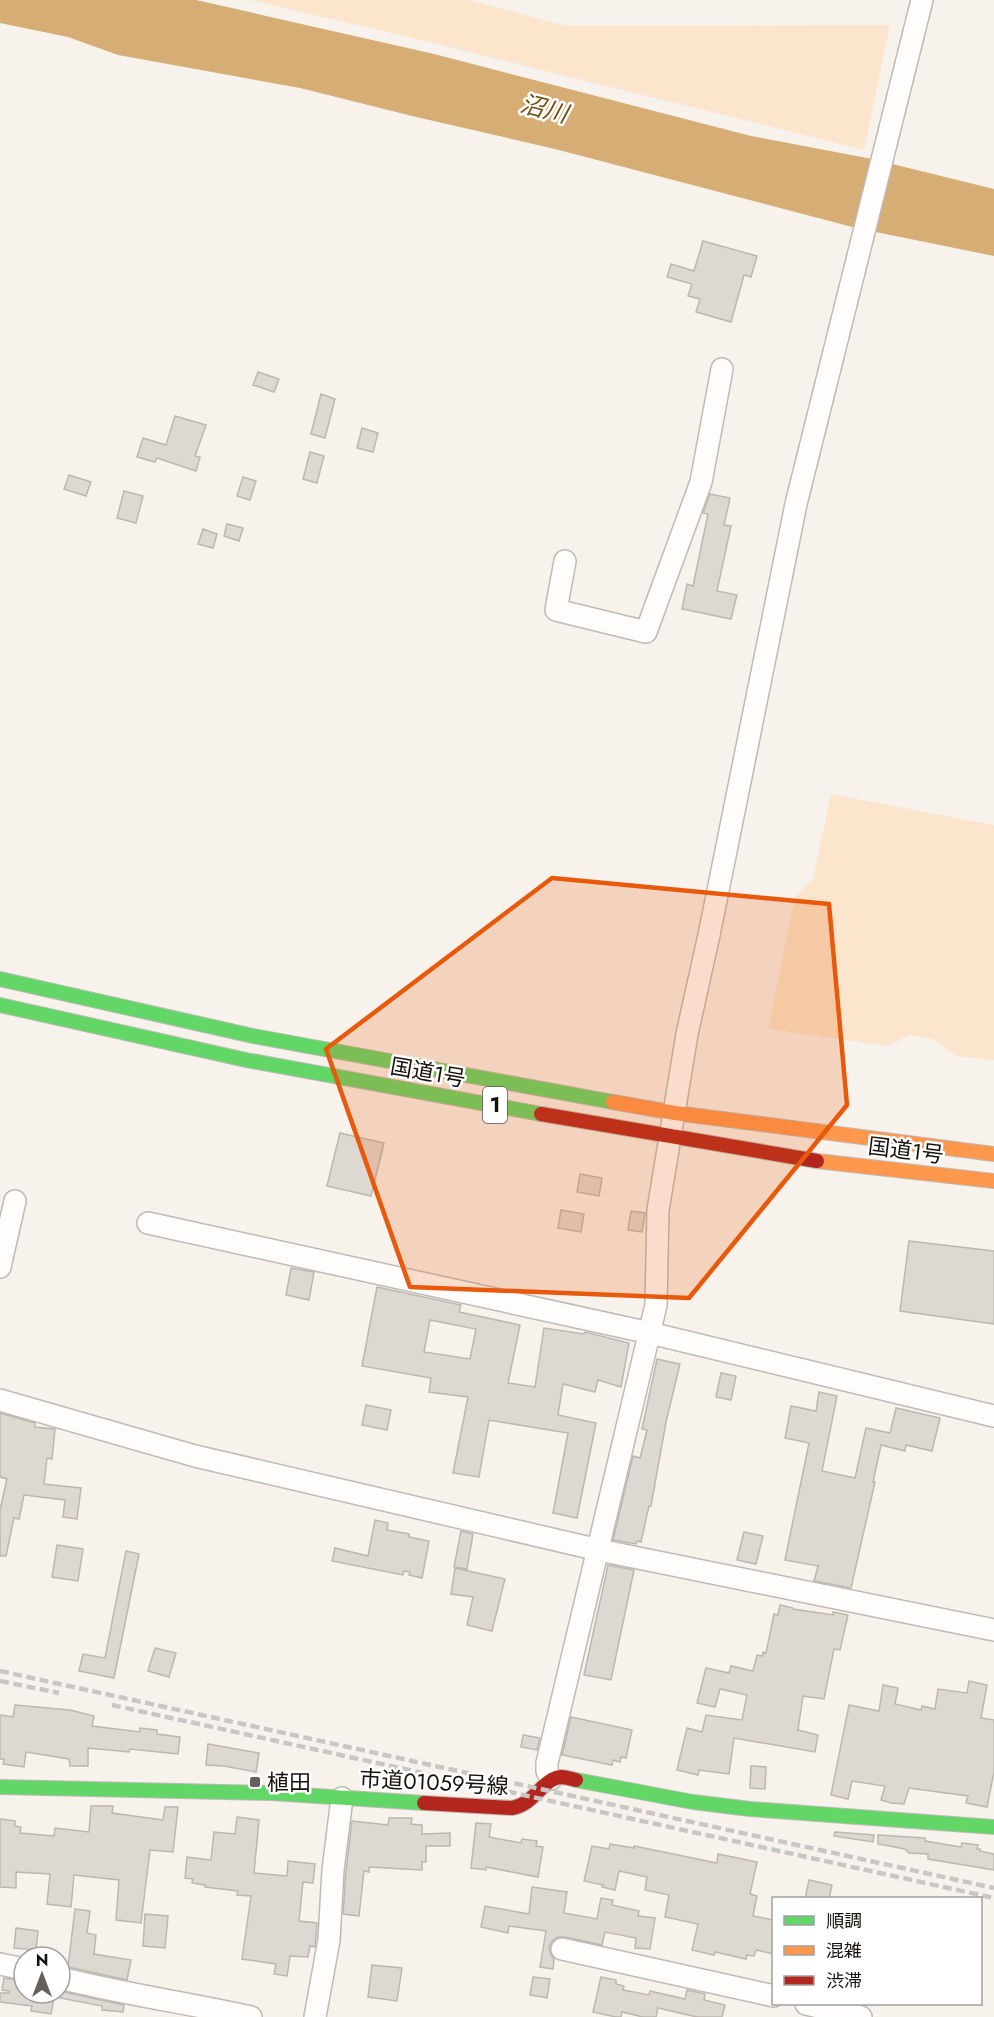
<svg xmlns="http://www.w3.org/2000/svg" width="994" height="2017" font-family="Jost,'Noto Sans JP',sans-serif">
<style>
.green{fill:#fbe5cc}
.water{fill:#d6ae75}
.building{fill:#ded8d2;stroke:#bcb7b1;stroke-width:1.5;fill-rule:evenodd}
.lines{fill:none;stroke-linecap:round;stroke-linejoin:round}
.street-casing{stroke:#bfbab4;stroke-width:24}
.fast-casing{stroke:#bfbab4;stroke-width:16}
.slow-casing{stroke:#bfbab4;stroke-width:16}
.jam-casing{stroke:#bfbab4;stroke-width:16}
.street{stroke:#fefdfc;stroke-width:21}
.fast{stroke:#63d668;stroke-width:14}
.slow{stroke:#ff974d;stroke-width:14}
.jam{stroke:#b3261e;stroke-width:14}
.rail{stroke:#c8c7c5;stroke-width:4.5;stroke-dasharray:9 4.5;stroke-linecap:butt}
.marked{fill:#e8590c;fill-opacity:0.2;stroke:#e8590c;stroke-width:4.5;stroke-linejoin:round}
.poi-dot{fill:#65605a;stroke:#fff;stroke-width:2}
.labels{text-anchor:middle;stroke-width:5;stroke-linejoin:round;paint-order:stroke}
.shield{fill:#fff;stroke:#5c5855;stroke-width:1.5}
.shield-label{font-size:21px;font-weight:bold;fill:#16110c}
.street-label{font-size:22px;fill:#16110c;stroke:#fff}
.poi-label{font-size:22px;fill:#16110c;stroke:#fff;text-anchor:start}
.water-label{font-size:24px;font-style:italic;fill:#724d12;stroke:#fff}
</style>
<rect width="100%" height="100%" fill="#f8f2ec"/>
<path class="green" d="M250 0H468L567 26 890 25 864 150 434 43Z
M831 794 994 825V1060L956 1056 933 1039 909 1035 886 1046 768 1029 795 896 813 879Z"/>
<path class="water" d="M0 0H196L434 54 751 136 872 159 994 189V256L856 228 555 149 412 116 300 88 118 55 68 37 0 23Z"/>
<path class="building" d="M703 241 757 256 751 277 744 275 731 322 696 312 700 299 688 296 692 284 667 277 671 264 694 271Z
M258 372 279 379 274 392 253 385Z
M321 394 335 399 325 438 311 434Z
M175 416 206 425 195 456 200 457 196 471 157 458 155 462 137 457 143 438 166 445Z
M362 428 378 433 373 452 357 448Z
M310 452 324 456 317 483 303 479Z
M69 475 91 482 86 496 64 489Z
M243 477 256 481 250 500 237 496Z
M124 491 143 496 136 523 117 518Z
M710 494 730 498 724 525 731 526 717 591 737 595 731 619 682 609 687 584 693 586 708 514 703 513Z
M227 524 243 528 239 541 224 536Z
M203 529 217 534 213 548 198 544Z
M340 1133 384 1143 371 1196 327 1186Z
M580 1174 602 1178 599 1196 577 1192Z
M561 1210 584 1214 581 1232 558 1228Z
M631 1211 645 1213 642 1232 628 1230Z
M909 1241 994 1251V1324L900 1311Z
M291 1268 314 1272 309 1300 286 1295Z
M377 1287 461 1305 459 1312 520 1325 508 1383 535 1387 544 1328 584 1334 585 1332 629 1343 621 1387 598 1380 595 1392 563 1384 558 1415 596 1423 577 1518 553 1513 568 1433 489 1420 479 1477 453 1473 468 1397 429 1392 431 1378 362 1366ZM430 1320 476 1329 470 1359 424 1352Z
M657 1359 680 1364 666 1422 651 1506H649L641 1542 637 1541 636 1544 613 1540 633 1456 640 1458 647 1430 642 1429Z
M721 1373 736 1376 731 1400 716 1397Z
M819 1392 837 1396 822 1471 855 1478 866 1428 890 1433 896 1408 940 1418 932 1451 906 1445 905 1451 881 1445 873 1482H875L851 1588 814 1581 818 1566 785 1560 809 1443 785 1438 791 1406 816 1411Z
M366 1405 391 1410 387 1430 362 1425Z
M0 1413 35 1423V1427L55 1429 52 1459 47 1458 44 1484 81 1488 77 1519 63 1517 65 1500 24 1495 19 1519 14 1518 6 1556H0V1510L7 1479 0 1477Z
M375 1520 388 1523 387 1530 409 1534V1537L429 1541 422 1578 409 1575 410 1572 404 1571 403 1575 332 1561 335 1548 368 1556Z
M461 1531 473 1534 467 1569 454 1567Z
M744 1532 763 1536 756 1564 737 1560Z
M57 1545 83 1549 78 1581 52 1577Z
M126 1551 139 1554 114 1678 79 1671 83 1654 105 1658Z
M608 1565 634 1570 611 1680 584 1675Z
M455 1568 505 1579 492 1631 467 1625 473 1597 451 1594Z
M780 1605 793 1608V1609L833 1615V1612L848 1615 840 1650 834 1649 824 1699 803 1696 798 1730 818 1735 815 1752 734 1738 729 1774 699 1770 698 1775 677 1770 687 1728 702 1732 706 1715 742 1720 747 1695 720 1689 715 1707 697 1703 706 1668 729 1673 731 1666 753 1671 757 1655 763 1656V1652L766 1653 774 1614 778 1615Z
M155 1648 176 1653 169 1677 148 1671Z
M969 1681 987 1685 981 1718 994 1720V1772L987 1807 966 1803 968 1796 909 1788 904 1804 891 1803 881 1800 885 1786 852 1781 848 1799 831 1795 849 1705 879 1711 883 1685 898 1688 895 1704 921 1710 922 1706 935 1709 938 1689 967 1693Z
M15 1705 70 1710 94 1716 92 1726 140 1732V1728L157 1730V1734L180 1737 178 1754 130 1749 129 1752 88 1748V1766H70L69 1759 26 1752 24 1767 3 1764 4 1759H0V1715L13 1717Z
M571 1717 632 1730 626 1758 621 1757 620 1762 613 1760 612 1765 562 1755Z
M523 1735 540 1738 537 1750 521 1747Z
M208 1744 259 1753 256 1772 224 1766 206 1765Z
M751 1766 766 1767 765 1789 750 1788Z
M91 1806H113L112 1813 163 1820 165 1807H178L173 1852 150 1850 141 1923 116 1920 119 1880 74 1875 71 1907 47 1904 50 1874 16 1872V1888L0 1887V1819L15 1821V1826L21 1827 20 1833 54 1836 55 1828 89 1832Z
M237 1817 259 1820 254 1873 287 1876 288 1861 315 1864 313 1883 303 1882 299 1921 317 1923 315 1947 310 1946 308 1957 290 1956 287 1976 274 1974 276 1964 242 1959 251 1896 237 1895 238 1891 205 1887V1885L192 1883 193 1879 185 1878 187 1857 211 1860 214 1832 235 1834Z
M389 1818H412L411 1824 422 1825V1834L450 1833V1846H426V1862H422V1870L369 1867V1872L364 1871 359 1916 343 1914 346 1871 352 1821 388 1825Z
M476 1823 491 1824 489 1837 521 1843 522 1839 537 1841 536 1846 543 1847 538 1877 486 1867V1870L471 1868Z
M835 1832 874 1835 873 1842 834 1836Z
M878 1835 925 1838V1841L961 1847 962 1843 978 1845 977 1849H980V1851L994 1854V1870L928 1859V1854L909 1853 905 1849 878 1844Z
M610 1844 634 1848V1846L717 1863 718 1854 757 1862 750 1894 757 1896 753 1916 774 1920V1954L756 1950 754 1956 747 1955 746 1959 715 1952 714 1955 692 1950 698 1924 665 1917 669 1895 645 1890 647 1877 619 1871 615 1890 602 1887 603 1885 584 1881 592 1846 609 1849Z
M809 1880 832 1885 829 1899H805Z
M532 1887 567 1892 564 1913 597 1919 601 1898 613 1900 612 1905 639 1911 638 1916 655 1918 650 1949 635 1948 636 1938 605 1932 602 1945 565 1937H558L552 1941 549 1947 550 1953 554 1959 553 1969 540 1967 546 1931 509 1926 508 1933 481 1927 485 1906 529 1914Z
M75 1909 90 1911 87 1933 96 1935 94 1954 131 1960 127 1980 68 1967Z
M145 1914 168 1916 165 1948 143 1946Z
M16 1928 38 1931 36 1950 14 1948Z
M372 1965 402 1968 397 2001 368 1997Z
M533 1977 550 1979 547 1998 530 1995Z
M601 1977 616 1980V1984L624 1986 623 1990 649 1995 650 1991 685 1999 687 1990 705 1994 704 2000 725 2005 722 2017H697L658 2008 656 2017H643L622 2012 621 2017H616L593 2012Z
M4 1978 24 1981V1993H55L51 2014 31 2011 32 2006 0 2002V1993H9V1991L2 1990Z
M60 1991 124 2005 123 2012 102 2010V2006L60 1998Z"/>
<g class="lines">
<defs>
<path id="street" d="M565 561 556 610 646 632 701 482 722 369
M148 1223 650 1333 994 1416
M0 1267 15 1201
M0 1400 195 1456 599 1550 994 1630
M551 1779 547 1771V1763L656 1305 658 1210 687 1034 709 935 796 504 922 0
M562 1949 774 1996
M0 1964 24 1969
M60 1978C123 1994 188 2003 251 2017
M806 2004 861 2017
M315 2017 329 1940 333 1870 342 1798"/>
<path id="fast" d="M0 979 253 1036 613 1102
M0 1005 246 1060 541 1114
M576 1780 693 1802 750 1809 994 1827
M0 1787 271 1793 424 1803"/>
<path id="slow" d="M613 1102 675 1113 994 1154
M817 1161 994 1181"/>
<path id="jam" d="M541 1114 817 1161
M424 1803 512 1808C534 1805 543 1778 561 1777 566 1777 571 1779 576 1780"/>
</defs>
<use href="#street" class="street-casing"/>
<use href="#fast" class="fast-casing"/>
<use href="#slow" class="slow-casing"/>
<use href="#jam" class="jam-casing"/>
<use href="#street" class="street"/>
<use href="#fast" class="fast"/>
<use href="#slow" class="slow"/>
<use href="#jam" class="jam"/>
<path class="rail" d="M0 1671 994 1888
M0 1681 59 1693
M112 1705 994 1898"/>
</g>
<path class="marked" d="M552 878 829 904 847 1105 689 1298 410 1287 326 1049Z"/>
<rect class="poi-dot" x="249" y="1776" width="12" height="12" rx="3"/>
<g class="labels">
<rect class="shield" x="483" y="1087" width="24" height="36" rx="4.5"/>
<g class="shield-label">
<text x="495" y="1112">1</text>
</g>
<g class="street-label">
<text transform="translate(428 1072) rotate(10)" y="8">国道1号</text>
<text transform="translate(906 1150) rotate(7)" y="8">国道1号</text>
<text transform="translate(434 1782) rotate(3)" y="8">市道01059号線</text>
</g>
<g class="poi-label">
<text x="267" y="1790">植田</text>
</g>
<g class="water-label">
<text transform="translate(544 109) rotate(14)" y="8">沼川</text>
</g>
</g>
<rect x="772" y="1897" width="210" height="108" fill="#ffffff" stroke="#a2a09e" stroke-width="1.5"/>
<rect x="784" y="1916" width="30" height="9" fill="#63d668" stroke="#a2a09e" stroke-width="1.5"/>
<text x="826" y="1927" font-size="18" fill="#16110c">順調</text>
<rect x="784" y="1946" width="30" height="9" fill="#ff974d" stroke="#a2a09e" stroke-width="1.5"/>
<text x="826" y="1957" font-size="18" fill="#16110c">混雑</text>
<rect x="784" y="1976" width="30" height="9" fill="#b3261e" stroke="#a2a09e" stroke-width="1.5"/>
<text x="826" y="1987" font-size="18" fill="#16110c">渋滞</text>
<g transform="translate(42 1975)"><circle r="28" fill="#ffffff" stroke="#a2a09e" stroke-width="1.5"/>
<path d="M0-4.5L10 22L0 15L-10 22Z" fill="#65605a"/>
<text y="-9" font-size="16" font-weight="bold" text-anchor="middle" fill="#16110c">N</text>
</g>
</svg>
